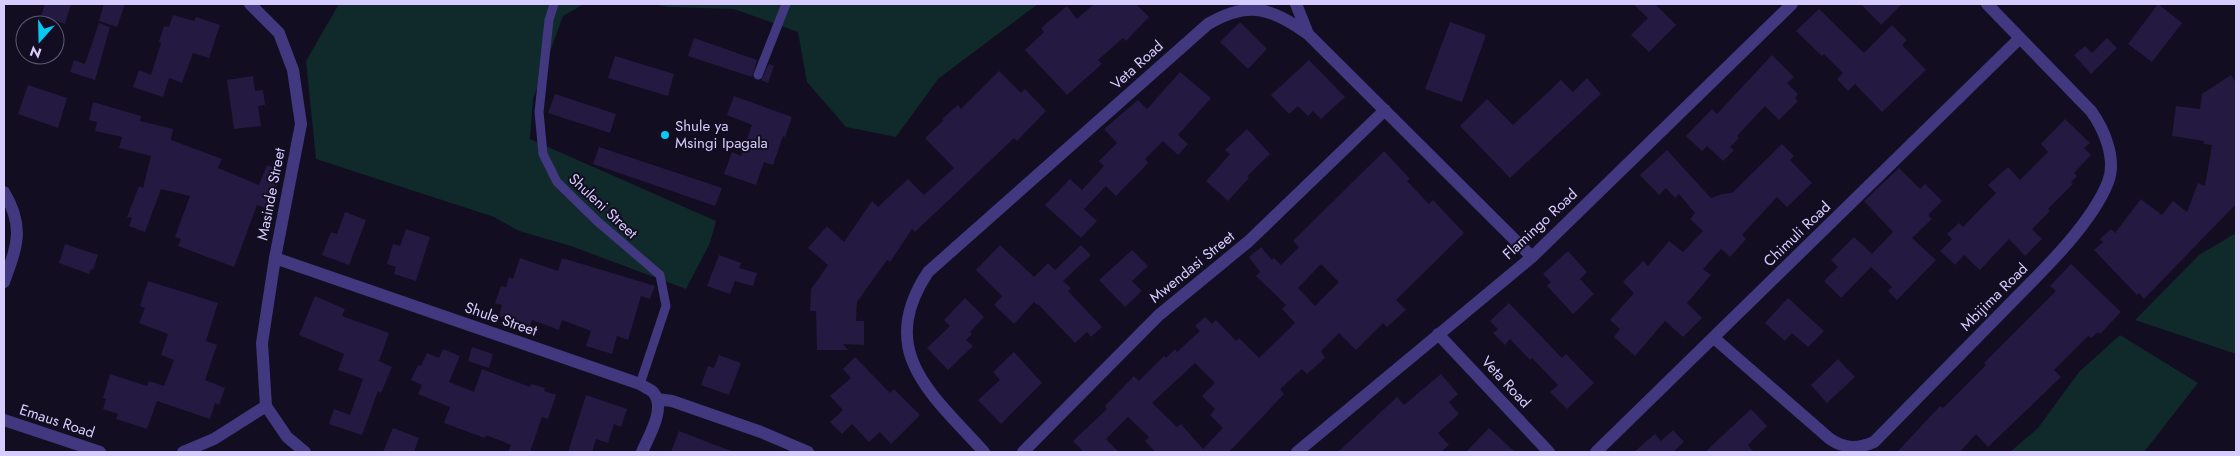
<svg xmlns="http://www.w3.org/2000/svg" width="2240" height="456" font-family="Jost,sans-serif">
<style>
.green{fill:#10292a}
.building{fill:#241941;fill-rule:evenodd}
.lines{fill:none;stroke-linecap:round;stroke-linejoin:round}
.service{stroke:#41387f;stroke-width:9}
.minor{stroke:#41387f;stroke-width:12}
.poi-dot{fill:#03c9f4;stroke:#120d20;stroke-width:2}
.labels{text-anchor:middle;stroke-width:4;stroke-linejoin:round;paint-order:stroke}
.street-label{font-size:15px;fill:#d6cdfe;stroke:#120d20}
.poi-label{font-size:15px;fill:#d6cdfe;stroke:#120d20;text-anchor:start}
</style>
<rect width="100%" height="100%" fill="#120d20"/>
<path class="green" d="M339 4H584L563 16 533 99 530 139 716 221 710 243 686 289 571 246 519 231 494 217 316 159 306 61Z
M653 4H1038L938 79 896 137 846 127 807 82 798 32 734 9 668 7Z
M2236 233V354L2135 320 2199 255Z
M2120 335 2198 383 2144 452H2010L2038 428 2079 372Z"/>
<path class="building" d="M45 4H71L65 24 41 16Z
M104 4H125L117 27 99 21Z
M1094 4H1136L1149 17 1126 41 1123 38 1098 60 1102 64 1067 95 1025 50 1044 32 1041 28 1067 6 1077 19Z
M1633 4H1655L1676 25 1649 52 1631 35 1648 18Z
M1861 4H1902L1881 25Z
M2158 4 2182 23 2152 62 2128 44Z
M1819 9 1864 53 1892 25 1907 40 1902 45 1926 70 1882 112 1855 84 1848 91 1837 79 1843 73 1824 54 1822 56 1796 31Z
M173 15 194 21 196 17 220 25 209 58 193 53 182 83 169 78 163 97 133 87 139 70 151 75 161 43 159 42 164 26 169 27Z
M1240 22 1267 49 1248 69 1220 42Z
M1450 22 1486 35 1462 102 1425 89Z
M99 23 110 27 95 80 70 72 74 60 85 64Z
M694 38 757 60 752 77 688 56Z
M2107 38 2117 48 2091 74 2074 55 2085 46 2092 53Z
M1772 55 1794 77 1787 83 1798 94 1795 98 1798 101 1779 120 1765 106 1737 136 1739 138 1730 147 1734 150 1723 161 1707 146 1702 151 1686 136 1712 109 1717 114Z
M615 56 674 74 668 96 608 78Z
M1309 60 1345 97 1321 119 1313 111 1308 116 1298 106 1289 114 1271 95Z
M769 64 774 66 768 83 761 80Z
M999 71 1021 93 1025 89 1046 111 1017 141 1014 138 915 232 912 229 890 262 887 260 857 302 856 321H864V345L843 344 848 350H817L816 311H810L811 289 828 265 808 248 827 226 844 242 872 201 878 207 908 179 924 195 954 168 925 138 944 120 942 119 958 105 961 109Z
M1180 72 1211 98 1178 135 1188 144 1178 155 1163 141 1145 159 1148 163 1116 196 1106 186 1084 209 1097 221 1081 238 1045 205 1070 179 1082 190 1104 166 1099 161 1117 143 1104 129 1138 100 1147 109Z
M2231 75 2236 83V204L2144 299 2139 293 2137 295 2094 250 2103 242 2100 239 2111 229 2115 233 2141 199 2162 215 2173 201 2187 212 2198 183 2205 186 2212 145 2204 144V141L2172 136 2176 106 2200 109 2202 94Z
M253 76 255 91 263 90 265 105 258 106 261 126 234 129 227 80Z
M1587 78 1601 94 1510 178 1460 126 1487 99 1513 125 1561 80 1573 92Z
M28 85 67 98 58 128 18 114Z
M555 94 616 114 610 133 548 113Z
M734 96 792 117 785 137 783 136 773 165 764 162 756 185 724 174 732 152 741 156 752 125 727 115Z
M93 102 141 116 140 121 173 129 171 140 222 159 218 168 259 185 267 165 282 171 268 209 257 205 234 267 178 246 181 239 175 237 190 196 161 189 145 232 129 226 132 218 127 217 139 186 143 188 151 156 119 148 122 137 95 131 97 122 89 120Z
M2065 119 2090 143 2084 148 2091 155 2074 173 2077 176 2071 182 2073 184 2048 209 2050 211 2032 229 2042 239 2025 256 2009 239 1980 270 1964 255 1955 265 1940 251 1952 239 1947 234 1959 223 1963 227 1996 193 1988 185 2008 167 2020 180 2048 152 2041 144Z
M1247 129 1270 154 1247 176 1249 178 1228 201 1206 181 1230 154 1225 150Z
M1782 144 1794 156 1790 160 1812 183 1787 207 1777 197 1742 235 1746 239 1730 257 1721 249 1703 269 1711 275 1687 303 1702 318 1683 337 1665 321 1635 356 1614 337 1620 329 1610 320 1634 293 1623 282 1643 261 1648 266 1669 241 1683 252 1703 231 1690 219 1695 213 1679 194 1675 198 1666 188 1659 195 1640 175 1667 150 1711 198 1722 194 1732 193Z
M599 147 722 188 715 206 593 164Z
M1384 151 1410 179 1407 181 1429 204 1433 200 1464 233 1396 300 1406 310 1387 327 1383 323 1356 350 1339 333 1321 351 1325 358 1307 374 1302 369 1280 389 1284 394 1229 452H1155L1145 441 1149 437 1128 417 1106 439 1119 452H1084L1073 441 1107 409 1105 406 1134 376 1139 381 1164 356 1166 358 1175 349 1177 352 1200 331 1195 326 1205 317 1212 324 1216 320 1236 341 1239 338 1259 358 1295 323 1282 309 1286 305 1256 276 1260 272 1249 257 1261 247 1272 260 1274 258 1281 265 1299 247 1293 241ZM1321 264 1339 282 1315 306 1298 288ZM1195 363 1215 383 1202 396 1215 409 1210 415 1223 428 1203 449 1181 424 1177 427 1152 403Z
M1899 168 1920 189 1925 184 1942 201 1928 215 1932 219 1912 238 1936 260 1897 300 1888 291 1892 287 1871 267 1841 298 1824 281 1838 267 1831 260 1854 237 1872 254 1893 232 1864 201Z
M345 212 366 220 349 265 322 255 331 232 337 234Z
M406 229 430 237 416 281 394 274 396 267 387 264 393 244 400 246Z
M65 244 98 255 93 270 91 269 89 274 59 263Z
M1000 245 1034 277 1048 263 1055 270 1081 245 1091 255 1063 281 1071 288 1068 291 1102 327 1091 337 1087 332 1075 343 1038 304 1037 305 1034 302 1014 324 994 305 1002 296 976 270Z
M1132 250 1148 266 1132 281 1142 291 1125 307 1099 280Z
M1568 251 1587 272 1580 279 1594 294 1573 314 1547 286 1551 282 1543 274Z
M719 255 741 263 739 268 757 273 753 286 735 281 730 294 707 286Z
M520 258 558 271 562 258 655 286 650 299 641 296 628 340 617 336 612 354 586 346 591 331 562 320 559 330 532 320 530 326 499 316 502 305 495 303 501 286 506 287 509 277 513 279Z
M2071 264 2121 312 2100 334 2098 332 2091 338 2088 336 2054 370 2061 377 1988 447 1976 434 1960 452H1897L1940 406 1943 408 1986 365 1984 363 2056 291 2050 286Z
M148 281 218 303 206 341 217 345 205 380 225 388 219 405 215 403 210 419 157 401 147 429 116 419 118 414 103 409 106 399 103 398 110 374 147 386 149 381 164 386 174 360 161 355 168 334 139 323 145 308 140 306Z
M315 296 345 309 342 316 389 333 379 361 392 367 381 393 378 391 362 435 329 424 334 409 350 415 363 379 338 370 344 354 299 335Z
M965 298 984 317 970 332 972 334 966 340 973 346 948 370 927 348 950 326 944 320Z
M1788 298 1824 331 1808 347 1792 333 1785 341 1765 323Z
M1509 303 1562 358 1566 354 1594 383 1567 409 1550 392 1558 385 1532 358 1530 360 1510 339 1505 345 1493 333 1498 329 1490 321Z
M472 347 493 354 489 368 468 361Z
M443 349 460 356 449 382 474 392 482 369 530 387 531 384 545 388 544 391 556 395 548 419 542 417 530 452H508L511 445 486 435 485 438 444 423 450 407 418 394 422 385 411 380 418 365 421 366 427 353 439 358Z
M1014 352 1042 383 1001 424 978 400 1000 380 993 372Z
M719 355 741 363 729 395 701 385 708 366 714 368Z
M855 357 890 393 894 389 920 415 891 444 880 432 869 442 852 424 842 434 830 422 843 410 830 396 851 378 843 369Z
M1838 359 1855 377 1827 403 1811 385Z
M1441 374 1458 394 1449 402 1459 414 1438 433 1449 445 1441 452H1338L1397 397 1404 405Z
M586 395 627 409 621 427 614 424 608 443 596 439 592 452H568Z
M1751 409 1767 426 1748 445 1754 452H1705Z
M393 428 419 438 414 452H383Z
M1489 428 1515 452H1466Z
M1673 430 1684 442 1673 452H1634L1655 434 1661 441Z
M679 431 731 451V452H671Z"/>
<g class="lines">
<path class="service" d="M554 4 549 20 539 112 543 154 557 182 597 221 660 275 666 306 640 384
M758 75 786 4"/>
<path class="minor" d="M250 4 279 33 293 70 301 124 275 258 262 343 266 406
M1296 4 1308 34
M4 192C25 227 17 246 4 282
M275 258 640 384C644 387 650 389 653 392 667 408 648 437 642 452
M1438 334 1549 452
M1714 338 1830 439C1845 449 1858 449 1874 442 1917 398 1960 355 2003 311 2036 277 2091 226 2108 182 2117 159 2104 129 2091 111L1987 4
M657 399 672 401 761 432 808 452
M266 406 287 437 305 452
M4 420 100 452
M183 452 214 439 266 406
M984 452C932 394 875 352 928 272L1208 24C1249 0 1271 8 1308 34L1532 257
M1023 452 1159 315 1249 241 1385 110
M1297 452 1532 257 1792 4
M1596 452 2020 38"/>
</g>
<circle class="poi-dot" cx="665" cy="135" r="5"/>
<g class="labels">
<g class="street-label">
<text transform="translate(1137 65) rotate(-42)" y="5">Veta Road</text>
<text transform="translate(271 194) rotate(-79)" y="5">Masinde Street</text>
<text transform="translate(603 206) rotate(43)" y="5">Shuleni Street</text>
<text transform="translate(1540 224) rotate(-43)" y="5">Flamingo Road</text>
<text transform="translate(1797 234) rotate(-44)" y="5">Chimuli Road</text>
<text transform="translate(1192 267) rotate(-39)" y="5">Mwendasi Street</text>
<text transform="translate(1994 297) rotate(-45)" y="5">Mbijima Road</text>
<text transform="translate(501 319) rotate(19)" y="5">Shule Street</text>
<text transform="translate(1506 382) rotate(47)" y="5">Veta Road</text>
<text transform="translate(57 421) rotate(18)" y="5">Emaus Road</text>
</g>
<g class="poi-label">
<text x="675" y="131">Shule ya<tspan x="675" dy="17">Msingi Ipagala</tspan></text>
</g>
</g>
<rect width="2240" height="456" fill="none" stroke="#d6cdfe" stroke-width="10"/>
<g transform="translate(40 40) rotate(200)"><circle r="24" fill="#120d20" stroke="#605a79"/>
<path d="M0-4L9 19L0 12L-9 19Z" fill="#03c9f4"/>
<text y="-8" font-size="14" font-weight="bold" text-anchor="middle" fill="#d6cdfe">N</text>
</g>
</svg>
